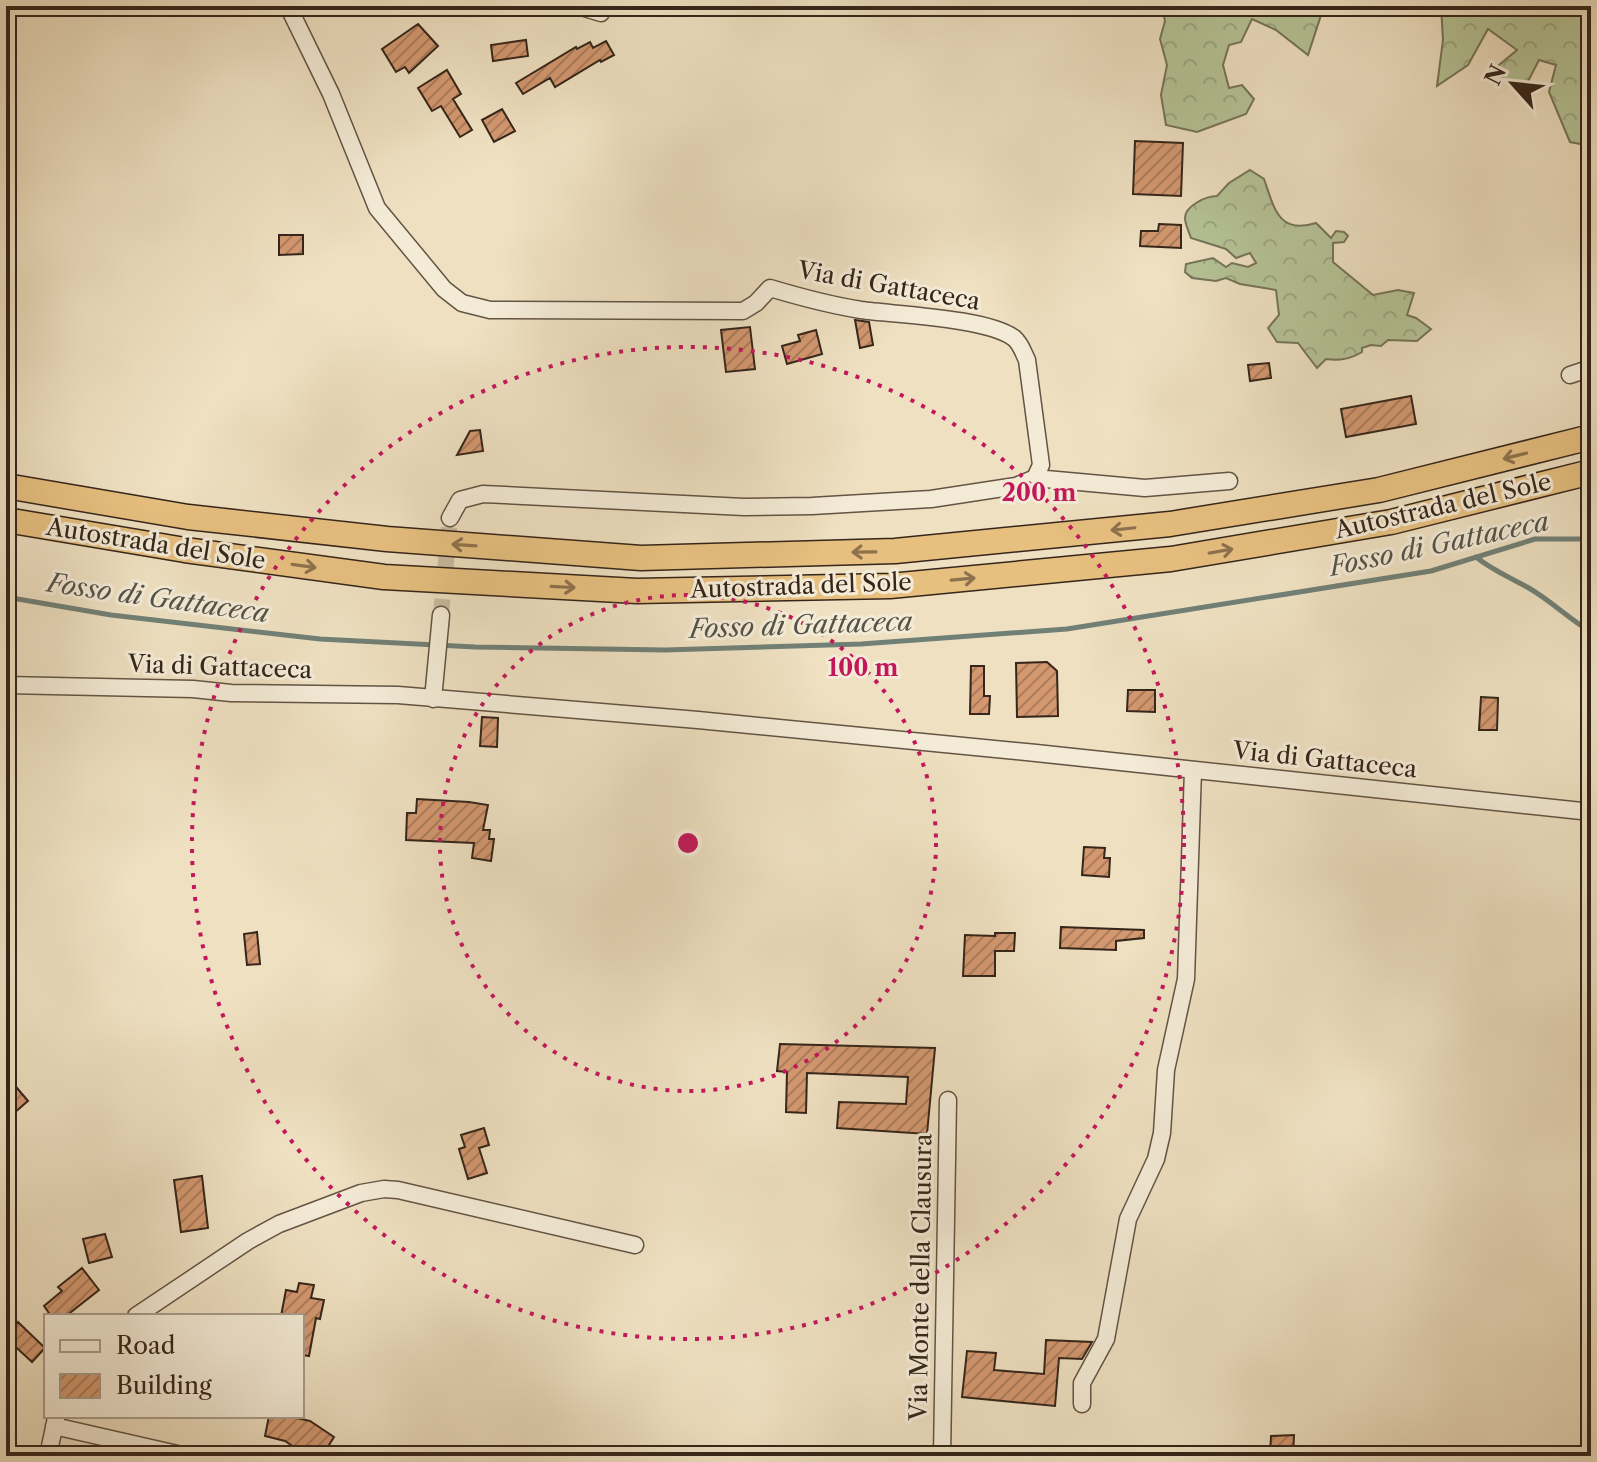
<svg xmlns="http://www.w3.org/2000/svg" width="1597" height="1462" font-family="'Libre Caslon Text',serif">
<style>
.forest{fill:url(#forest-crowns);stroke:#757458;stroke-width:2}
.lines{fill:none;stroke-linecap:round;stroke-linejoin:round}
.stream{stroke:#718076;stroke-width:5}
.building{fill:url(#building-hatch);stroke:#35251a;stroke-width:2}
.minor-tunnel{stroke:#c9bba0;stroke-width:16;stroke-dasharray:16 8;stroke-linecap:butt}
.minor-casing{stroke:#635444;stroke-width:19}
.highway-casing{stroke:#35251a;stroke-width:27}
.minor{stroke:#f4ebd7;stroke-width:16}
.highway{stroke:#e7c080;stroke-width:24}
.oneway{stroke:#8e724d}
.ring{fill:none;stroke:#c2185b;stroke-width:4;stroke-dasharray:4 8}
.labels{text-anchor:middle;stroke-width:6;stroke-linejoin:round;paint-order:stroke}
.street-label{font-size:24px;fill:#35251a;stroke:#f4ebd7}
.water-label{font-size:26px;font-style:italic;fill:#535348;stroke:#f4ebd7}
.centre{fill:#c2185b;stroke:#f4ebd7;stroke-width:4}
.ring-label{font-size:24px;text-anchor:middle;font-weight:bold;fill:#c2185b;stroke:#f4ebd7;stroke-width:6;stroke-linejoin:round;paint-order:stroke}
</style>
<defs>
<pattern id="forest-crowns" width="20" height="18" patternUnits="userSpaceOnUse" patternTransform="scale(2)"><rect width="20" height="18" fill="#b5c396"/><path d="M2 6a3 3 0 1 1 6 0M12 15a3 3 0 1 1 6 0" fill="none" stroke="#9ca781"/></pattern>
<pattern id="building-hatch" width="6" height="6" patternUnits="userSpaceOnUse" patternTransform="scale(2)"><rect width="6" height="6" fill="#d39870"/><path d="M-1 1l2-2M0 6l6-6M5 7l2-2" fill="none" stroke="#ac7c5b"/></pattern>
</defs>
<rect width="100%" height="100%" fill="#eee0c1"/>
<filter id="stains"><feTurbulence type="fractalNoise" baseFrequency=".0025" numOctaves="4"/><feColorMatrix values="0 0 0 0 .2 0 0 0 0 .09 0 0 0 0 .02 0 0 0 .5 -.17"/></filter>
<radialGradient id="worn" r=".72"><stop offset=".6" stop-color="#630" stop-opacity="0"/><stop offset="1" stop-color="#630" stop-opacity=".3"/></radialGradient>
<path class="forest" d="M1162 6H1324L1308 55 1276 30 1252 19 1241 42 1229 45 1223 65 1229 88 1242 85 1254 99 1246 114 1197 132 1166 125 1161 95 1167 65 1160 39 1165 21Z
M1441 6H1591V170L1586 168 1591 146 1570 142 1549 92 1556 65 1539 60 1522 93 1493 70 1517 50 1488 29 1468 65 1437 86 1443 40Z
M1250 170 1264 179C1274 207 1278 235 1316 223L1331 238 1336 231 1344 232 1348 236 1344 242 1333 243V262L1373 295 1398 290 1414 293 1407 315 1416 318 1431 329 1417 341 1388 340 1381 346 1371 345 1362 348V352C1350 359 1340 361 1326 359L1317 368 1298 343 1277 342 1268 328 1279 315 1276 290 1240 284 1226 278 1216 281 1192 278 1185 272 1186 264 1213 258 1226 267 1232 263 1248 267 1256 263 1250 253 1236 258 1226 249 1191 238C1189 232 1185 224 1185 218 1185 206 1206 196 1217 196L1229 183Z"/>
<g class="lines">
<path class="stream" d="M1476 557C1492 570 1509 577 1527 587 1549 599 1569 619 1591 632
M6 597 111 615 320 639 475 647 665 650 861 644 1067 629 1431 571 1535 539H1591"/>
</g>
<path class="building" d="M418 24 438 46 409 73 405 67 396 72 382 49Z
M526 40 528 56 493 61 491 45Z
M606 41 614 55 601 62 600 60 555 87 550 78 523 94 516 83 576 47 577 49 590 42 593 48Z
M447 70 461 94 453 99 472 130 460 137 441 106 432 111 418 88Z
M502 109 515 131 494 142 482 120Z
M1135 141 1183 143 1181 196 1133 194Z
M1159 224 1181 225V248L1140 246 1141 231H1158Z
M279 235H303V254L279 255Z
M855 320 869 322 873 345 860 348Z
M750 327 755 369 726 372 721 330Z
M816 330 822 354 787 364 782 346 800 341 798 335Z
M1269 363 1271 378 1250 381 1248 365Z
M1411 396 1416 424 1346 437 1341 409Z
M480 430 483 451 457 455 470 431Z
M1047 662 1057 671 1058 716 1017 717 1016 663Z
M971 666H984V696H990L989 714H970Z
M1128 690H1155V712L1127 711Z
M1481 697 1498 698 1497 730H1479Z
M482 717 498 718 497 747 480 746Z
M417 799 469 802 488 805 483 830H490L489 839H494L491 861 472 858 474 843 406 840 407 813H416Z
M1084 847 1105 848 1104 858H1110L1109 877 1082 875Z
M1061 927 1144 930V938L1116 941V950L1060 948Z
M257 932 260 964 247 965 244 934Z
M995 933H1015L1014 951H995V976H963L965 935 995 936Z
M780 1044 935 1048 927 1134 837 1128 839 1102 906 1104 908 1077 807 1073 806 1113 786 1112 787 1072 777 1071Z
M6 1075 28 1101 6 1120Z
M484 1128 489 1145 479 1148 487 1173 468 1179 459 1149 465 1147 461 1135Z
M202 1176 208 1228 181 1232 174 1180Z
M105 1234 112 1257 89 1263 83 1239Z
M82 1268 99 1290 66 1316H51L44 1306 62 1291 58 1287Z
M299 1283 314 1285 311 1298 324 1300 320 1319 316 1318 309 1356 302 1355V1316H281L286 1290 297 1292Z
M18 1322 45 1348 32 1362 6 1338Z
M1046 1340 1092 1342 1082 1359 1059 1358 1055 1406 962 1397 967 1351 996 1353 994 1370 1044 1374Z
M269 1416H288L310 1421 334 1437 322 1456H307L285 1441 265 1436Z
M1294 1435 1293 1456H1270L1271 1436Z"/>
<g class="lines">
<path class="minor-tunnel" d="M441 615 450 518"/>
<defs>
<path id="minor" d="M288 6 331 94 377 208 444 289 462 303 490 310 743 311 756 303 770 288C800 297 830 305 861 310 898 315 987 318 1014 338 1021 344 1023 352 1027 360L1041 465 1035 478 1016 486 931 499 812 506 744 507 483 494 460 500 450 518
M578 6 601 13
M1570 375 1591 368
M1035 478 1145 488 1229 481
M6 685 193 689 231 693 398 695 698 720 1036 753 1591 812
M433 699 441 615
M136 1316 248 1241 279 1224 361 1193 384 1189 398 1190 635 1245
M1082 1404V1383L1106 1339 1128 1219 1156 1159 1162 1133 1166 1070 1186 979 1193 770
M54 1426 186 1456
M48 1456 56 1418
M942 1456 948 1100"/>
<path id="highway" d="M6 486 188 517 387 539 641 558 895 551 1170 524 1379 490 1591 437
M6 520 185 550 384 577 637 591 890 586 1171 559 1391 522 1591 472"/>
</defs>
<use href="#minor" class="minor-casing"/>
<use href="#highway" class="highway-casing"/>
<use href="#minor" class="minor"/>
<use href="#highway" class="highway"/>
</g>
<defs><path id="oneway-shaft" d="M-6 0H5M1.5-3L5.5 0L1.5 3" fill="none" stroke-width="1.6" stroke-linecap="round" stroke-linejoin="round" transform="scale(2)"/></defs>
<g class="oneway">
<use href="#oneway-shaft" transform="translate(1515 456) rotate(166)"/>
<use href="#oneway-shaft" transform="translate(1123 529) rotate(174)"/>
<use href="#oneway-shaft" transform="translate(464 545) rotate(-176)"/>
<use href="#oneway-shaft" transform="translate(1221 551) rotate(-10)"/>
<use href="#oneway-shaft" transform="translate(864 552) rotate(179)"/>
<use href="#oneway-shaft" transform="translate(304 566) rotate(8)"/>
<use href="#oneway-shaft" transform="translate(963 579) rotate(-5)"/>
<use href="#oneway-shaft" transform="translate(563 587) rotate(3)"/>
</g>
<g class="ring">
<circle cx="688" cy="843" r="248"/>
<circle cx="688" cy="843" r="496"/>
</g>
<g class="labels">
<g class="street-label">
<text transform="translate(889 286) rotate(10)" y="8">Via di Gattaceca</text>
<text transform="translate(1443 506) rotate(-13)" y="8">Autostrada del Sole</text>
<text transform="translate(156 544) rotate(9)" y="8">Autostrada del Sole</text>
<text transform="translate(801 586) rotate(-2)" y="8">Autostrada del Sole</text>
<text transform="translate(220 667) rotate(2)" y="8">Via di Gattaceca</text>
<text transform="translate(1325 760) rotate(6)" y="8">Via di Gattaceca</text>
<text transform="translate(921 1277) rotate(-89)" y="8">Via Monte della Clausura</text>
</g>
<g class="water-label">
<text transform="translate(1439 544) rotate(-12)" y="9">Fosso di Gattaceca</text>
<text transform="translate(158 598) rotate(8)" y="9">Fosso di Gattaceca</text>
<text transform="translate(801 625) rotate(-2)" y="9">Fosso di Gattaceca</text>
</g>
</g>
<circle cx="688" cy="843" r="12" class="centre"/>
<g class="ring-label">
<text x="1039" y="501">200 m</text>
<text x="863" y="676">100 m</text>
</g>
<rect width="1597" height="1462" fill="none" stroke="#eee0c1" stroke-width="32"/>
<rect x="8" y="8" width="1581" height="1446" fill="none" stroke="#35251a" stroke-width="4"/>
<rect x="16" y="16" width="1565" height="1430" fill="none" stroke="#35251a" stroke-width="2"/>
<rect x="44" y="1314" width="260" height="104" fill="#f4ebd7" stroke="#a89c8b" stroke-width="2"/>
<rect x="60" y="1340" width="40" height="12" fill="#f4ebd7" stroke="#a89c8b" stroke-width="2"/>
<text x="116" y="1354" font-size="24" fill="#35251a">Road</text>
<rect x="60" y="1374" width="40" height="24" fill="url(#building-hatch)" stroke="#a89c8b" stroke-width="2"/>
<text x="116" y="1394" font-size="24" fill="#35251a">Building</text>
<g transform="translate(1513 84) rotate(297)" stroke="#f4ebd7" stroke-width="6" paint-order="stroke">
<path d="M0-6L14 30L0 20L-14 30Z" fill="#35251a"/>
<text y="-12" font-size="22" font-weight="bold" text-anchor="middle" fill="#35251a">N</text>
</g>
<rect width="100%" height="100%" filter="url(#stains)"/>
<rect width="100%" height="100%" fill="url(#worn)"/>
</svg>
